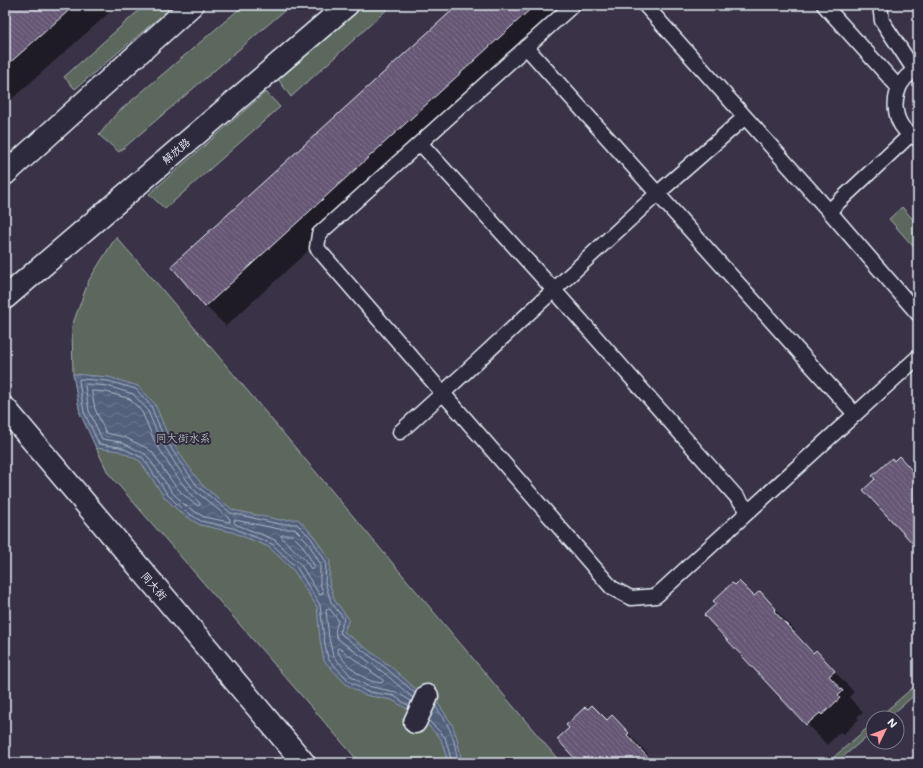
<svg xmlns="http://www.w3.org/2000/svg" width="923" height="768" font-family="Mali,'LXGW WenKai TC',sans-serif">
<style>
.green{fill:#5c685d;stroke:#a2acaa}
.water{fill:url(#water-waves);stroke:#8e9bae}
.shadow{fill:#0007}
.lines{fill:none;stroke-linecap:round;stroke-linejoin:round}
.shore{stroke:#acb7c6;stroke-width:1}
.building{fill:url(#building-back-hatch);stroke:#e8f1f8}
.lane-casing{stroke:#e8f1f8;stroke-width:17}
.street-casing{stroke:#e8f1f8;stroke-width:25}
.secondary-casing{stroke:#e8f1f8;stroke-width:25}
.lane{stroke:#2f2a3d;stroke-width:14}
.street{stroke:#2f2a3d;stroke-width:22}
.secondary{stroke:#2f2a3d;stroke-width:22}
.labels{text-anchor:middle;stroke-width:4;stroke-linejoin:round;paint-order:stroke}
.street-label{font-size:11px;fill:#e8f1f8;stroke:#2f2a3d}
.park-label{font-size:11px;fill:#b0baba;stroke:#2f2a3d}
</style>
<defs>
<pattern id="water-waves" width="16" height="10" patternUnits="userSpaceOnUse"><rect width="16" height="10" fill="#52617c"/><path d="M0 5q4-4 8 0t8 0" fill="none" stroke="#6b788f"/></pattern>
<pattern id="building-back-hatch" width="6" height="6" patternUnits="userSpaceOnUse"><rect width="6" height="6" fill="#665975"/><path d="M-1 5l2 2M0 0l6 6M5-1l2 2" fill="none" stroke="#7c7189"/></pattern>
</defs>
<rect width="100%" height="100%" fill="#3a3348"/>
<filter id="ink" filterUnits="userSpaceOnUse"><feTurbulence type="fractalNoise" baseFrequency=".025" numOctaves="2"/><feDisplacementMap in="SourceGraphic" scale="8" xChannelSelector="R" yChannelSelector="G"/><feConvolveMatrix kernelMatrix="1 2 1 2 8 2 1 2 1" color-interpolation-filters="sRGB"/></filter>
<g filter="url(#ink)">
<path class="green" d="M145 5H174L75 89 64 77Z
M244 5H291L119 152 99 135 117 113Z
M363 5H392L291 97 278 79Z
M266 92 280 107 165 209 149 194Z
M902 207 918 225V252L889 219Z
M116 237 155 281 561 763H360L108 473 80 413 73 374 72 326 89 280Z
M918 683V692L888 718H878Z
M873 723V731L836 763H827Z"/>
<path class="water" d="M73 374 109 377 138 386 155 404 167 433 184 460 202 485 233 510 280 520 298 519 314 536 330 561 329 582 335 601 349 619 344 632 389 665 417 690 437 702 452 724 457 738 461 757 464 763H448L441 739 419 716 392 700 364 695 347 685 324 661 320 640 317 607 294 571 269 547 232 532 200 525 181 513 165 498 140 461 119 451 96 448 80 413Z"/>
<path class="shadow" d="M5 5H118L5 105Z
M459 5H577L226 326 205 306Z
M894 462 914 473 918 469V548Z
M759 593 795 630 793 632 814 653 816 652 854 692 849 697 863 712 857 717 859 719 843 735 840 732 827 745 807 724 705 615 754 597Z
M612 717 648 754 646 756 653 763H580L607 721Z"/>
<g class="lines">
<path class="shore" d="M87 384 107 386 133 394 147 409 159 437 176 465 194 490 230 519V522H229L204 517 186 506 172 492 148 457 145 454 121 442 102 439 89 411 85 386Z
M92 391 106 392 130 399 142 412 154 440 171 468 190 494 200 503V505L198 506C177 493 166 473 153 453L147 448 124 437 106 433 95 409 92 393Z
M235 520 279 529H295L307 541 320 563V583L323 592 322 594 321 595 319 594 301 565 275 540 235 524 234 522Z
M283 535H292L302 545 314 565V569H311L305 560 282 538 281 536Z
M339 648 379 677 383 680V682L381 683C377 682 372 682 369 680 359 676 339 659 337 649Z
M411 701 396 692 367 686 352 677 333 656 329 638 326 611 327 609H330L338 620C337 627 333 632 338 639L383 672 413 698
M409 706 394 696 365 691 349 681 328 659 324 639 320 605 297 568 272 544 233 528 201 521 183 510 168 495 143 458 120 447 99 444 84 412 79 381V379H81L108 381 136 389 151 406 163 435 180 462 198 487 231 513 279 524H297L311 538 326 562 325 582 331 602 344 619 340 630 341 634 386 668 415 693
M435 706C443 717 449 726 453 738 456 746 455 755 460 763
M429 721 445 737 452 763"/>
</g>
<path class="building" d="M5 5H75L5 67Z
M458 5H535L205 307 171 266Z
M899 456 918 477V549L863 490 875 479 872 476 892 458 894 461Z
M739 581 754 596 760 591 776 609 774 611 813 653 816 650 835 671 829 676 843 691 838 696 840 698 822 715 820 713 806 725 704 615 716 604 713 601 732 583 735 585Z
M592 705 607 720 612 715 629 733 627 735 653 763H579L557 739 569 728 566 725 585 707 588 709Z"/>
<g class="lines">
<defs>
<path id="lane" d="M573 5 319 234 317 248 612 588 631 598 656 596 918 357
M645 5 829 211 918 314
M824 5 899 88
M880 5 882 21 915 71
M526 47 855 414
M918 139C911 136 905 131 901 125 890 107 896 77 918 70
M420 143 554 290 749 511
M829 211 910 135
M400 432 443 393 658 193 745 117"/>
<path id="street" d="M415 722 427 696"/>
<path id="secondary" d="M5 174 192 5
M5 298 347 5
M5 408 304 763"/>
</defs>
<use href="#lane" class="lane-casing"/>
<use href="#street" class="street-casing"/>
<use href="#secondary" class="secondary-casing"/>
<use href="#lane" class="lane"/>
<use href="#street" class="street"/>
<use href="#secondary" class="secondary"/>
</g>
</g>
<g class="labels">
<g class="street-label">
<text transform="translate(176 151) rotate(-41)" y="4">解放路</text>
<text transform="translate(154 586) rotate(50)" y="4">同大街</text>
</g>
<g class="park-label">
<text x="183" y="442">同大街水系</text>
</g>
</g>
<rect width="923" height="768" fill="none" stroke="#2f2a3d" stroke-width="20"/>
<rect x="10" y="10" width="903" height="748" fill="none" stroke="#e8f1f8" stroke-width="1.5" filter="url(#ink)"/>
<g transform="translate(885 730) rotate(47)"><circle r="19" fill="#2f2a3d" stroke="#797a88"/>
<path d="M0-3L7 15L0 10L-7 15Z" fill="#ff9aa2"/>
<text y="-6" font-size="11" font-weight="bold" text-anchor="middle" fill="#e8f1f8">N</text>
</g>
</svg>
